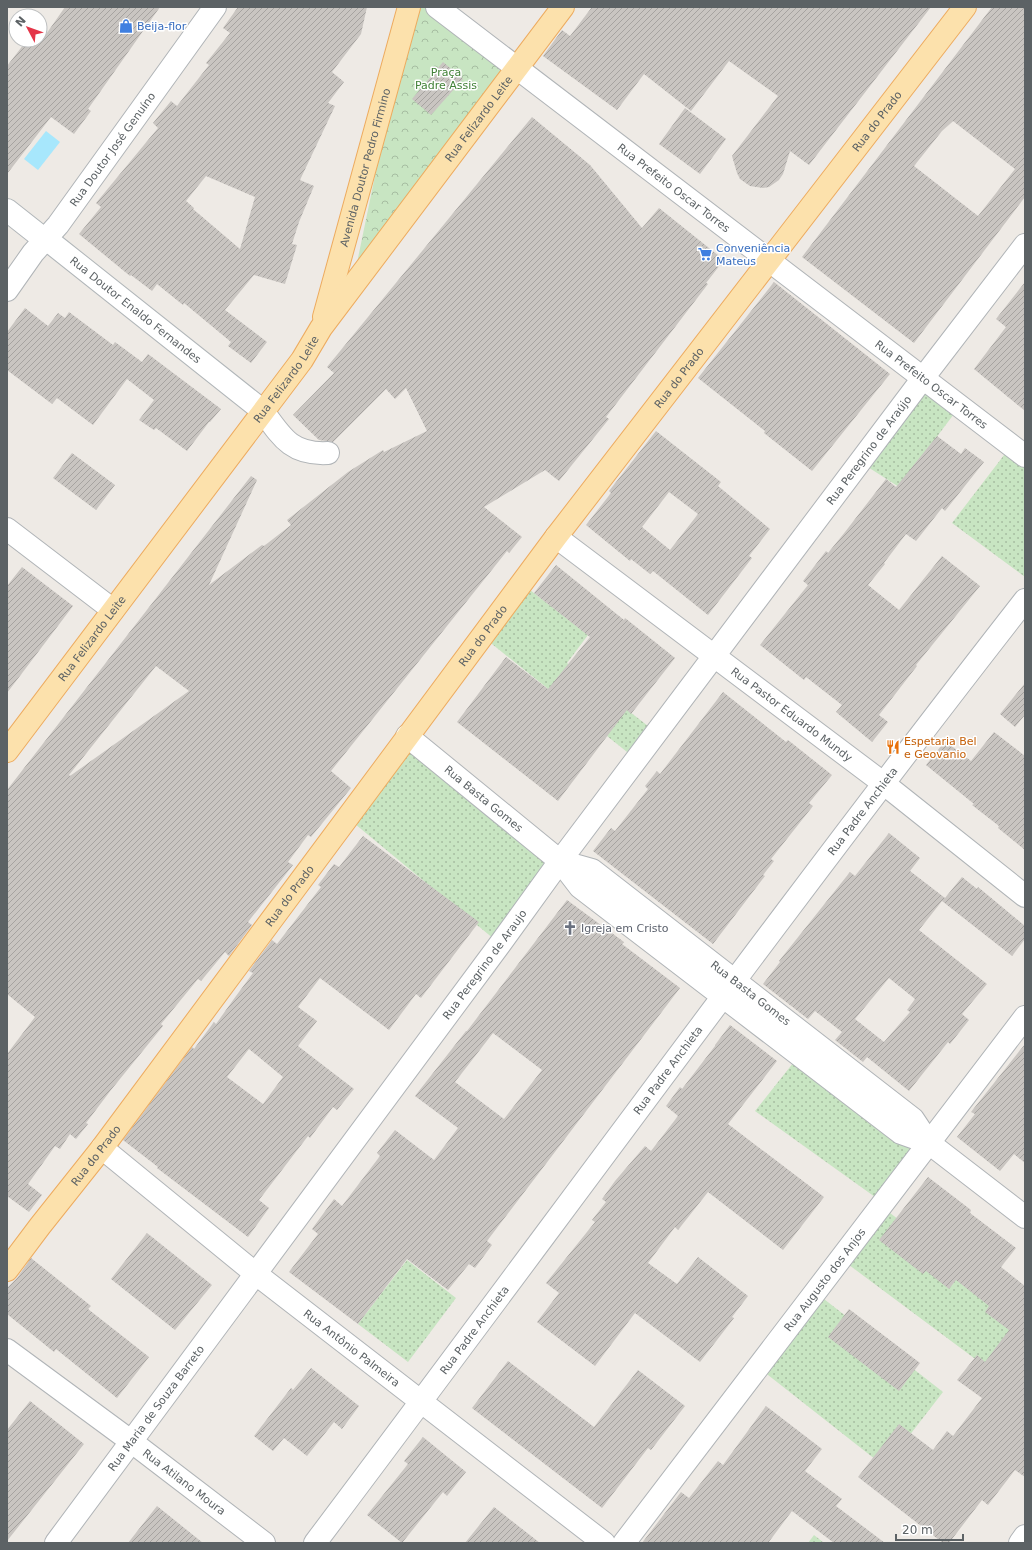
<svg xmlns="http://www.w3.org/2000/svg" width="1032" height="1550" font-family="'DejaVu Sans',sans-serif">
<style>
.grass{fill:url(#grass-dots)}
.park{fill:url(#park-crowns)}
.water{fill:#a7e7fc}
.building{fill:url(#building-hatch);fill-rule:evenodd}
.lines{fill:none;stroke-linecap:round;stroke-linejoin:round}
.minor-casing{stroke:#b0b4b7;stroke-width:24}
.secondary-casing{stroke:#b1b6b9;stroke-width:24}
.primary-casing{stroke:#edab5f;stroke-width:24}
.minor{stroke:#fff;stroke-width:22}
.secondary{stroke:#fff;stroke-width:22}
.primary{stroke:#fce1ac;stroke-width:22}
.labels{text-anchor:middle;stroke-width:3;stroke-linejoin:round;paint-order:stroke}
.shop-label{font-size:11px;fill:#366cbe;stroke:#fff;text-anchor:start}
.park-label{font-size:11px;fill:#418137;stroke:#fff}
.street-label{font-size:11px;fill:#5c6265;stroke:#fff}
.food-label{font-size:11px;fill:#c56008;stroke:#fff;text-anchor:start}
.worship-label{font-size:11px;fill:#5b616d;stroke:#fff;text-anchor:start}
</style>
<defs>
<pattern id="grass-dots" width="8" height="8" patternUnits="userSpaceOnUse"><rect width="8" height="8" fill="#c8e5c2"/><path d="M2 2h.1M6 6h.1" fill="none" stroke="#a6bda1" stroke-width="1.8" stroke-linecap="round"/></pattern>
<pattern id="park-crowns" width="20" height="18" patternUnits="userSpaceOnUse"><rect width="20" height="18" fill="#c8e5c2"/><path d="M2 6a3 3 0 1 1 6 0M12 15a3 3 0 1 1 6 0" fill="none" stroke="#a6bda1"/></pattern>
<pattern id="building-hatch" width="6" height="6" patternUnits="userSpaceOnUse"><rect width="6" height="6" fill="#c9c5c1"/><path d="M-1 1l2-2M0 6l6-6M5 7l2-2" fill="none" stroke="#a6a3a0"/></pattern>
</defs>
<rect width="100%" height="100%" fill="#eeeae5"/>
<path class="grass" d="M923 378 960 406 899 487 860 462Z
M1011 446 1025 456V577L952 523Z
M521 583 588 635 567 663 657 733 637 760 482 636Z
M410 748 560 861 500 944 355 824Z
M805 1048 922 1137 875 1197 755 1111Z
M881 1206 1022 1315 986 1367 841 1259Z
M407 1260 456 1298 408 1362 358 1324Z
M815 1292 943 1392 885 1467 758 1367Z
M814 1535 824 1543H808Z"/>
<path class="park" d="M410 7H437L516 67 352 287Z"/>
<path class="water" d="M46 131 60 142 38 170 24 159Z"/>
<path class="building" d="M65 7H160L88 109 91 111 74 134 51 117 7 174V66L27 40H42Z
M238 7H367L361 34 332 72 344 82 328 103 335 106 300 180 314 186 299 222 292 244 297 245 285 284 254 275 225 310 267 342 251 363 228 346 231 342 184 303 183 305 157 284 152 291 131 275 130 276 79 234 101 207 96 203 158 128 153 123 171 101 177 106 209 65 206 63 230 33 223 28ZM206 176 255 197 240 249 193 209 194 208 186 201Z
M592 7H931L809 165 790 151 783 174 779 180 769 187 763 188 750 186 740 179 737 173 732 156 778 96 729 61 691 111 644 74 617 110 543 56 562 30 570 36Z
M992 7H1025V197L914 343 802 257ZM953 121 1015 169 978 216 914 166 942 131Z
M443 62 463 79 431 115 412 99Z
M685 108 726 139 700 174 659 144Z
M532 117 590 165 642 228 659 208 724 260 706 283 708 284 606 417 609 419 559 481 545 470 484 507 522 537 509 553 507 551 331 771 351 788 311 837 308 835 288 862 293 865 248 922 252 925 229 956 225 952 201 981 198 979 161 1024 163 1026 111 1090 86 1123 88 1124 76 1139 70 1134 60 1149 55 1146 28 1184 42 1195 29 1212 7 1196V1054L35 1017 7 994V790L251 476 257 480 209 585 262 545 264 546 291 525 287 520 348 472 383 450 384 452 427 431 406 388 395 399 386 389 333 442 319 440 293 415 334 373 327 367ZM156 666 189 691 70 776 69 775Z
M774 282 890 374 812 471 764 433 765 431 698 378Z
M1025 282V411L974 369 1006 327 996 319Z
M25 308 48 326 58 313 65 318 69 312 113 345 115 342 142 362 148 354 221 409 210 422H209L187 451 156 428 154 430 139 420 154 400 127 379 93 425 57 398 52 404 7 370V332Z
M656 431 721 482 718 486 770 529 749 556 752 558 708 615 653 571 650 574 631 559 630 561 586 525 611 493 609 491ZM669 492 698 514 670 550 642 527Z
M937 436 961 454 965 448 984 462 945 511 942 508 916 541 906 534 884 563 885 564 868 585 899 610 942 556 980 586 916 665 917 666 879 715 888 722 872 742 836 712 842 705 806 677 804 680 760 645 808 585 803 581 826 551 828 553 845 532 886 479 896 487Z
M72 453 115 485 96 510 53 478Z
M556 565 624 620 625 618 675 658 631 714 627 710 558 801 457 722 506 657 548 689 590 637 534 593Z
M22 567 73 606 7 693V586Z
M1025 683V715L1015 727 1000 714Z
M723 692 786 742 788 740 832 775 809 803 813 806 771 859 774 861 763 875 765 876 713 944 593 851 611 828 615 831 648 789 645 786 657 771 660 774Z
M994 732 1025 756V850L998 828 999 826 972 805 974 804 926 765 945 741 971 761Z
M889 833 920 858 910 871 945 898 962 877 977 889 978 887 1025 926V939L1012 956 942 901 919 930 987 984 962 1014 969 1020 950 1044 948 1042 909 1091 867 1057 863 1062 835 1040 842 1032 815 1011 808 1019 763 984 780 962 779 961 850 872 855 876ZM889 978 915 999 907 1010 910 1012 884 1042 855 1019Z
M363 836 479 922 421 998 416 994 389 1030 320 978 298 1007 317 1021 298 1046 354 1089 337 1110 333 1107 310 1138 308 1136 259 1200 269 1208 248 1237 157 1168 158 1167 123 1140 192 1047 194 1049 214 1022 216 1024 236 996 253 973 249 971 272 940 277 944 321 887 318 885 334 864 339 867ZM249 1049 283 1077 263 1104 227 1077Z
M567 900 624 942 622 944 680 988 487 1241 492 1245 475 1268 469 1264 448 1290 407 1259 358 1324 289 1272 318 1234 312 1229 334 1199 342 1206 380 1156 377 1153 395 1130 434 1160 458 1128 415 1096 466 1031H467ZM493 1033 542 1070 504 1119 455 1082Z
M730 1025 777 1061 728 1124 824 1197 783 1250 708 1192 678 1230 675 1227 648 1263 677 1284 698 1257 748 1296 732 1317 734 1318 700 1362 635 1313 595 1366 537 1322 559 1293 546 1283 595 1222 592 1220 606 1202 602 1199 615 1181 645 1146 651 1151 678 1116 666 1106 680 1087 682 1089 715 1046V1045Z
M1025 1044V1163L1014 1154 1000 1171 957 1137 975 1114 971 1112Z
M928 1177 971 1210 970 1213 1016 1248 1001 1267 1025 1286V1477L1015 1470 988 1505 982 1500 949 1543H943L858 1477 899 1424 933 1450 947 1431 953 1436 982 1398 957 1380 977 1355 985 1362 1009 1330 985 1312 989 1306 956 1280 949 1289 926 1271 923 1274 879 1240Z
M147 1233 212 1285 175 1330 111 1279Z
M31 1258 91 1306 88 1309 149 1357 117 1398 56 1349 54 1352 7 1314V1288L17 1278Z
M849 1309 920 1363 899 1391 828 1337Z
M508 1361 594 1427 638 1370 685 1406 651 1450 648 1448 602 1508 472 1408Z
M311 1368 359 1406 342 1429 334 1422 307 1456 284 1438 273 1451 254 1436 291 1388 293 1390Z
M30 1401 84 1444 7 1541V1430Z
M766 1406 822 1449 805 1471 842 1499 836 1506 885 1543H834L792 1511 768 1543H642L681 1492 689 1498 718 1461 723 1465Z
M423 1437 466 1472 447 1496 443 1492 402 1543 367 1515 408 1464 404 1461Z
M157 1506 203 1543H128Z
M494 1507 540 1543H465Z"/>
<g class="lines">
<defs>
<g id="minor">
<path id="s1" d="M437 7 1025 456"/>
<path id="s2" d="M7 290 33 253 58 225 215 7"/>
<path d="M263 411C282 438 292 455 328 453"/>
<path d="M7 529 113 610"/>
<path id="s3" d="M556 537 883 783 1025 896"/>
<path id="s4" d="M407 736 560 861 580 887 901 1133 929 1143 1025 1217"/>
<path id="s5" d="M560 861 592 870 913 1119 929 1143"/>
<path id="s6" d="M102 1148 256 1274 604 1543"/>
<path id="s7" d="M7 1350 132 1442 264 1543"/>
<path id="s8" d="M56 1543 500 944 560 861 923 378 1025 245"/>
<path id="s9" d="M315 1543C552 1228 783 910 1025 600"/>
<path id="s10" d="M624 1543 1025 1017"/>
<path d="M1020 1543 1025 1536"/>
</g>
<g id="secondary">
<path id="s11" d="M7 210 45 240 54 245 263 411"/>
</g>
<g id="primary">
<path id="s12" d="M324 317 409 7"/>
<path id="s13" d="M7 751 302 360 321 328 563 7"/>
<path id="s14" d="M7 1270 40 1226 102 1148 556 537 965 7"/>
</g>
</defs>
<use href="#minor" class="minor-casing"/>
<use href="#secondary" class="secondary-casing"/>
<use href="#primary" class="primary-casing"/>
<use href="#minor" class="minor"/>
<use href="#secondary" class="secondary"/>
<use href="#primary" class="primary"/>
</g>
<defs>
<symbol id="shop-bare" viewBox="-9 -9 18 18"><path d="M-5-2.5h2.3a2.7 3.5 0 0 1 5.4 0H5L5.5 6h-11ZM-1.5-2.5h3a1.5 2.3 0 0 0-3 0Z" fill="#3f7fe0" stroke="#fff" stroke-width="2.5" paint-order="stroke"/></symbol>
<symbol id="supermarket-bare" viewBox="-9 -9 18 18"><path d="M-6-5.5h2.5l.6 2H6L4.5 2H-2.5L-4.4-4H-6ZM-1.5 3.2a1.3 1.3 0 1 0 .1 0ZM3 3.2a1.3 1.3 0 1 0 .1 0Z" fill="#3f7fe0" stroke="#fff" stroke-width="2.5" paint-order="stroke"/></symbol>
<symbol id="restaurant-bare" viewBox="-9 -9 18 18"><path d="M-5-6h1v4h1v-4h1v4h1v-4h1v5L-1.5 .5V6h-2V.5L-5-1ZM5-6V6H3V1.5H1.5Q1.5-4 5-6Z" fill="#e8710a" stroke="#fff" stroke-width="2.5" paint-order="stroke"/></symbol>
<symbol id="church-bare" viewBox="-9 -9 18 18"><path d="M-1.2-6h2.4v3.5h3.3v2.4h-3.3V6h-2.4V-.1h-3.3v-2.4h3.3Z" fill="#6b7280" stroke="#fff" stroke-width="2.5" paint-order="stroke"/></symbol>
</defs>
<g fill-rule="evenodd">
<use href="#shop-bare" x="116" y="16" width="20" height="20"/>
<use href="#supermarket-bare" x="695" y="244" width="20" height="20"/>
<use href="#restaurant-bare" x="883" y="737" width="20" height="20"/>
<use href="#church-bare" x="560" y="918" width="20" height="20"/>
</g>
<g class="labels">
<g class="shop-label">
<text x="137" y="30">Beija-flor</text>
<text x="716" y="252">Conveniência<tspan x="716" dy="13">Mateus</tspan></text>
</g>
<g class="park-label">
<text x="446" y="76">Praça<tspan x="446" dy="13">Padre Assis</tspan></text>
</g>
<g class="street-label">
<text dy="4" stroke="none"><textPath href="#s13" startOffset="789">Rua Felizardo Leite</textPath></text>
<text dy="4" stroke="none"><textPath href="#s14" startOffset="1441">Rua do Prado</textPath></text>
<text dy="4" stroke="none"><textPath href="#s2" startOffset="176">Rua Doutor José Genuíno</textPath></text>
<text dy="4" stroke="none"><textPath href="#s12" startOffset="155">Avenida Doutor Pedro Firmino</textPath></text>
<text dy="4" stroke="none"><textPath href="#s1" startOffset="298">Rua Prefeito Oscar Torres</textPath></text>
<text dy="4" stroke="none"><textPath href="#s11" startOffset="163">Rua Doutor Enaldo Fernandes</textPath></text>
<text dy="4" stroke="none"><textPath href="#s14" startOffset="1117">Rua do Prado</textPath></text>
<text dy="4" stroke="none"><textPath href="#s13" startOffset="465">Rua Felizardo Leite</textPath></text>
<text dy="4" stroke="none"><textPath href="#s1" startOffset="622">Rua Prefeito Oscar Torres</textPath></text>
<text dy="4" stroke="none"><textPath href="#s8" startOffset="1362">Rua Peregrino de Araújo</textPath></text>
<text dy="4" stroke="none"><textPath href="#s14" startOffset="793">Rua do Prado</textPath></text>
<text dy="4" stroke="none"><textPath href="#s13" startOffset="141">Rua Felizardo Leite</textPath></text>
<text dy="4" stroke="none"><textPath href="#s3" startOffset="295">Rua Pastor Eduardo Mundy</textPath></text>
<text dy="4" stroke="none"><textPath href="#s4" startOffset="99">Rua Basta Gomes</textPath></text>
<text dy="4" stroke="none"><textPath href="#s9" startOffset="914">Rua Padre Anchieta</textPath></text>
<text dy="4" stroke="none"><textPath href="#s14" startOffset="469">Rua do Prado</textPath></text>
<text dy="4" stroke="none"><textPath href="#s8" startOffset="720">Rua Peregrino de Araujo</textPath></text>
<text dy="4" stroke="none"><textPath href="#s5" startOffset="234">Rua Basta Gomes</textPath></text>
<text dy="4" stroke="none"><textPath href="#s9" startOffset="590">Rua Padre Anchieta</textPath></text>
<text dy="4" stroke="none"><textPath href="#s14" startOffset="145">Rua do Prado</textPath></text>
<text dy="4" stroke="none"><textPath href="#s10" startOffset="331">Rua Augusto dos Anjos</textPath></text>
<text dy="4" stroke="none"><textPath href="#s9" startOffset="266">Rua Padre Anchieta</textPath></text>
<text dy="4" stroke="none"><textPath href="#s6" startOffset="320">Rua Antônio Palmeira</textPath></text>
<text dy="4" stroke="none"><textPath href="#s8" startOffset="168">Rua Maria de Souza Barreto</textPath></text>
<text dy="4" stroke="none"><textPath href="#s7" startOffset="221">Rua Atilano Moura</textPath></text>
</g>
<g class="food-label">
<text x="904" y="745">Espetaria Bel<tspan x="904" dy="13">e Geovanio</tspan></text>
</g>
<g class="worship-label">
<text x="581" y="932">Igreja em Cristo</text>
</g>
</g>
<rect width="1032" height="1550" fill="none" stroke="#5c6265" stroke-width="16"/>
<g transform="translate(28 28) rotate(311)"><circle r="19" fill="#ffffff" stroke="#bec0c1"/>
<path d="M0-3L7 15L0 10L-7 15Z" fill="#e43548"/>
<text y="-6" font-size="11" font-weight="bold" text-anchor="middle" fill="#5c6265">N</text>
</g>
<path d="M896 1534v6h67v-6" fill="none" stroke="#5c6265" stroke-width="2"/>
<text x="902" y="1534" font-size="12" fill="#5c6265" stroke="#ffffff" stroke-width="3" paint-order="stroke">20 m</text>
</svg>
